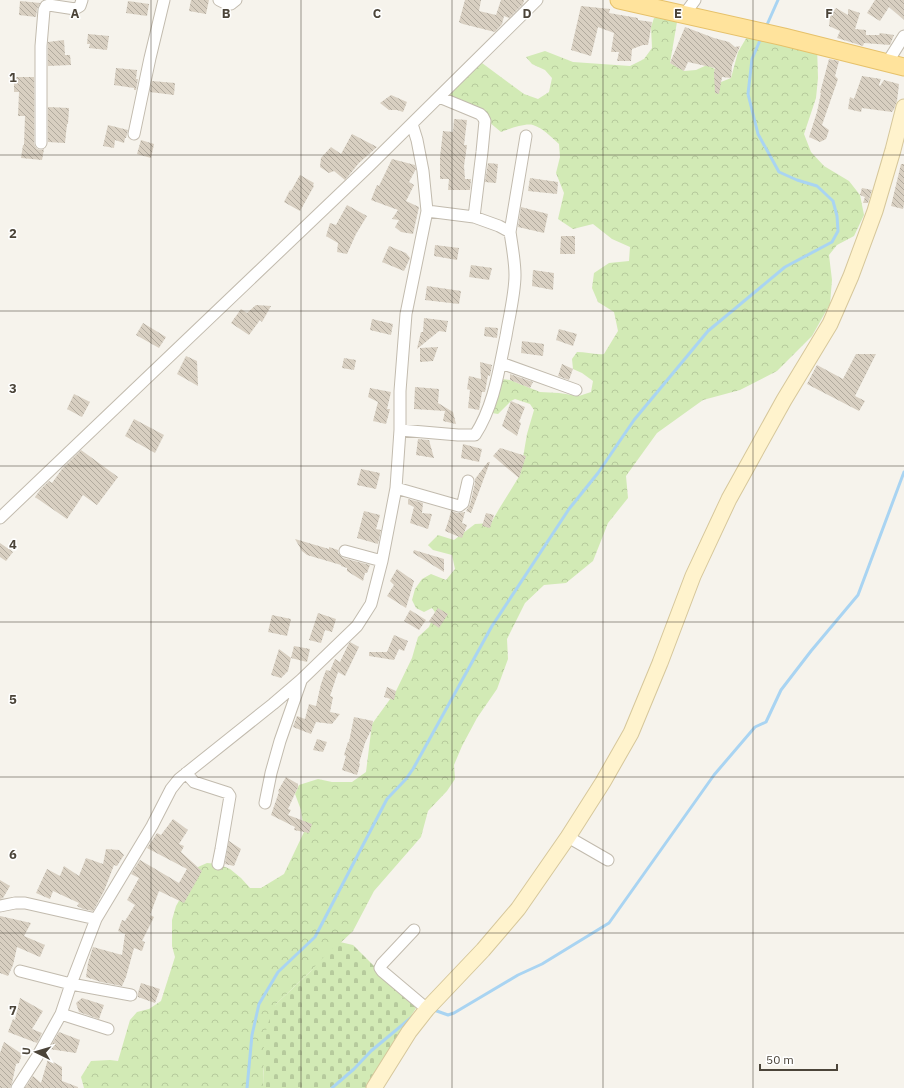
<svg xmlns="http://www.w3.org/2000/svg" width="904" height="1088" font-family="'IBM Plex Sans',sans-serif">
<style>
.forest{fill:url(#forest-crowns)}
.cemetery{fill:url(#cemetery-stones)}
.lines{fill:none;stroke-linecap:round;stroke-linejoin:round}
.stream{stroke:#a9d4f2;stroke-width:3}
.building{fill:url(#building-back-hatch)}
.street-casing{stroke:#c2bbae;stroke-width:13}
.secondary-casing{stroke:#d6c79b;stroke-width:17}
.primary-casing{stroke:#e6c16a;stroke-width:19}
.street{stroke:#fff;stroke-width:11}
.secondary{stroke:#fff3cd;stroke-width:15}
.primary{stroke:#ffe39c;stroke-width:17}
.grid{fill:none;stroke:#4b4439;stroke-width:1;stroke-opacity:0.55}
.grid-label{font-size:13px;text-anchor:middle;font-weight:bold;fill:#4b4439;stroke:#fff;stroke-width:3;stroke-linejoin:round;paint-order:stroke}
</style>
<defs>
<pattern id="forest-crowns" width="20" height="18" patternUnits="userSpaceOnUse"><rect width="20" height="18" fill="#d2eab5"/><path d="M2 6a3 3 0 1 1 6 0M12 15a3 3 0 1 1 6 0" fill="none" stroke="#b6ca9c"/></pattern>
<pattern id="cemetery-stones" width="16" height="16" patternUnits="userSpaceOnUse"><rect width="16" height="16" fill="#d2eab5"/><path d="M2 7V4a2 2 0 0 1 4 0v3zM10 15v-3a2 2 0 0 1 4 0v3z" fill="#b6ca9c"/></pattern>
<pattern id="building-back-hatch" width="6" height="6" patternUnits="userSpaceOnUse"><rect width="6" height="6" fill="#d8cfc1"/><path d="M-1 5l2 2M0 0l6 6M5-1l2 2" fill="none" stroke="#b1aa9e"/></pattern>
</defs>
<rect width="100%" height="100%" fill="#f6f3ec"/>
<path class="forest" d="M654 18H664L677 22 670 63 684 71 696 70 707 65 715 69 714 76 721 82 731 78 738 52 751 30 817 45 818 78 816 98 804 134 811 152 824 166 849 181 860 195 864 215 854 236 837 245 829 255 832 280 830 304 812 336 777 371 740 390 703 400 657 433 626 476 628 498 608 523 593 561 566 583 544 585 525 603 507 639 508 659 497 689 477 718 462 746 454 765 455 779 447 791 428 811 421 837 374 891 353 931 276 1004 263 1071V1088H84L81 1077 91 1061 110 1060 118 1061 130 1020 137 1012 149 1009 161 1001 175 957 172 946V920L176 906 198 867 207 863 218 864 230 869 241 878 250 888H261L284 874 304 832 301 810 295 794 299 785 318 779 332 782H352L366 772 372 724 396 691 412 658 418 637 429 627 435 612 432 608 424 612 416 608 412 600 415 589 422 579 431 574 446 580 455 569 452 555 433 550 428 545 438 535 454 540 475 524 491 523 499 509 520 475 527 434 534 410 530 404 515 399 511 401 498 414 492 413 502 379 510 380 540 392 559 393 579 396 591 392 593 381 582 373 573 369 572 359 577 352C586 352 595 355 604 354L618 331 614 312 598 302 592 288 594 273 609 263 629 261 630 247 612 239 593 224 573 229 558 219 564 193 556 173 560 157 559 144C551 137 543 128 533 125 525 123 509 129 501 132L483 117 443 94 482 63 524 94 538 99 549 92 552 78 545 70 532 64 526 57 545 51 573 62 630 66 644 59 652 48 651 27Z"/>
<path class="cemetery" d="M340 942 353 945 416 1008 366 1088H263L264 1043 267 1026 276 1004 310 972 329 951Z"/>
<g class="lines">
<path class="stream" d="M766 27 778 0
M434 1010 448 1015 454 1013 518 975 542 964 609 923 714 775 755 727 766 722 781 690 811 651 858 595 904 472
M247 1088 252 1035 259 1004 278 972 315 937 387 799 406 779 413 769 492 626 569 509 598 473 634 420 708 331 785 267 832 242 838 231 837 216 833 201 817 186 797 180 779 172 758 134 748 94 752 59 761 38
M332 1088 354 1069 371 1051 413 1016"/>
</g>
<path class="building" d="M191 0H209L206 14 189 11Z
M465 0H481L479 11 496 15 501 0H524L523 4 509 18 504 16 502 24 495 32 463 24 459 22Z
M875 0H904V20L889 7 880 21 867 13Z
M20 1 40 3 37 9 36 17 19 15Z
M128 1 149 4 147 16 126 13Z
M581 6 610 9 609 13 638 18V20L652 22 648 45H643L632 49 631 61H617L619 52H611L614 33 598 27 591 56 571 50Z
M836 8 848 15V9L860 13 855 29 866 30V35H879L880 33 894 35 890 45 864 43 863 46 837 38 840 31 829 26 830 17 833 12Z
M685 27 714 38 729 42 735 47 740 46 732 65 731 78 722 77 719 94 715 93 714 73 715 68 688 62 684 71 670 63Z
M88 34 109 36 107 50 89 48 90 44H87Z
M64 40 65 55H70L71 65 48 66V42Z
M829 59 839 61 835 76 838 79 822 125 829 130 826 139 820 142 809 137 817 112 821 93H820Z
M116 68 137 70 136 79H138L136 90H134V88L114 85Z
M862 76 881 79 879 85 880 86 884 80 899 84 897 101 894 109 892 112 862 108 861 112 848 109 850 97 854 99Z
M14 77H34V143L35 146 37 149 41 150 44 149 42 160 21 158 23 145H24L25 116H18L19 92H14Z
M152 81 175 83 174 95 150 92Z
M391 95 407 102 403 112 397 110H389L380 103Z
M48 107 69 108 68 124H67L65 143 48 142Z
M454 119 467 120 464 145H467L464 166 465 179H471L470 190H448L449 179H440V157L443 131 453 132Z
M108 125 128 130 126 138H125L124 143 115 140 114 148 103 146Z
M352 134 377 147 359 163 345 180 334 171 329 173 320 167 321 158 331 147 341 154Z
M141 140 154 144 151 158 137 154Z
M392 159 415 165 416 169 409 182 414 185 406 201 419 207 413 234 401 232 395 227 399 220 392 219 398 210 371 200 377 185 379 186Z
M488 163 498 164 496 183 485 182Z
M901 164H904V204L903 209 891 206Z
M300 175 314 183 313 185 314 186 300 211 284 202 290 190 291 191Z
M530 178 558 182 557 194 528 191Z
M862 188 872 190 868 203H863L865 197 860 195Z
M347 205 367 216 356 234 347 254 337 252 338 243 326 236 330 223 336 225Z
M521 207 548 214 544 233 518 227Z
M561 236H575V254H560Z
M435 245 459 248 457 260 434 256Z
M389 246 406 253 410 258 404 271 382 262Z
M471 265 492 268 489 280 469 277Z
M533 270 554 273 553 290 532 286Z
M427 286 461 291 459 304 425 300Z
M256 305 271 306 262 322 260 320 249 335 231 323 241 309 247 313Z
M424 318 448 321 446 332 439 331 417 349 421 332H423Z
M372 319 393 324 391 335 370 330Z
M143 323 166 337 159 348 136 335Z
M485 327 498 328 497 338 484 336Z
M559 329 577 334 573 346 556 340Z
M522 341 544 344 543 356 521 353Z
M438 347 433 361 420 362V348Z
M856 354H876L855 396 865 401 859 411 807 384 817 365 843 379Z
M186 356 197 361 198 386 177 374Z
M344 358 356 360 354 370 342 368Z
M480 362 492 365 490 376 488 375 485 392H482L479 410 468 408 470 390 467 389 469 376 481 379Z
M562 364 573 369 569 380 558 376Z
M510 374 533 382 530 388 510 380Z
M415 387 439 389 438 403 453 412 456 424 443 421 445 411 414 409Z
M370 388 391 392 387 409H390L386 424 373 421 378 402 368 397Z
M74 394 90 402 82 417 67 409Z
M511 401 525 407 519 422 521 423 517 436 502 426Z
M134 419 164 435 155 453 125 436Z
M418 439 429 440 434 458 416 455Z
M463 444 482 449 479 462 461 458Z
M500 448 526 456 519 478 493 456Z
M81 450 118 477 97 505 83 495 67 519 35 497 40 490 49 481 52 483 62 469Z
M488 462H490L471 513 466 511 470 505 475 483V479Z
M361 469 380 473 376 489 357 485Z
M408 499 423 503 422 513 432 514 428 529 410 523 414 507 408 504Z
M364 511 380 515 376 529 381 530 378 544 357 538Z
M451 511 457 513 465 512 462 523 467 525 462 538 445 531 449 519Z
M486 513 494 515 490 528 482 526Z
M295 539 329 549V547L338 550V553L343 558 370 565 367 573H365L363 581 347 571V568L341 566V565L307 555 302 551Z
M0 543 13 552 6 561 0 557Z
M414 550 444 559V572L413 553Z
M397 569 414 581 406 608 387 596 394 585 390 581Z
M438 608 448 614 439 628 429 621Z
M410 610 426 620 419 630 404 621Z
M318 613 336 619 332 632 325 630 321 643 309 640Z
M272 615 291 619 287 636 268 632Z
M394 635 408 641 404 651 399 649 394 660 369 656V652H387Z
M350 642 359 647 345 676 338 672 330 696 333 697 330 712 340 714 332 724 316 722 311 734 293 727 297 716 305 719 309 704 316 706 321 684 326 670 330 671 335 659 340 662 348 645Z
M294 646 310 649 307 662 291 658Z
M279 649 291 658 288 671 281 678 271 675Z
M387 687 396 691 394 700 384 697Z
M354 717 373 721 371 732H370L365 743 359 763 360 764 357 775 342 770 346 756 344 755 348 742H349Z
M317 739 327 742 323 752 313 750Z
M286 777 298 784V787L288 809 291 810 288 815 312 824 309 833 294 830 295 827 271 815 279 792 278 791Z
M173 819 188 830 179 844 184 846 181 852 202 871 184 903 159 891 150 915 154 917 142 941 145 942 142 951 134 948 126 977 122 986 101 982 86 977 88 963 93 947 122 955 125 934 118 931 122 920 125 921 135 905 127 900 139 878 131 874 140 860 179 883 187 869 147 848 157 833 161 835Z
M229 841 241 849 234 866 225 864Z
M106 849 119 850 124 855 117 866 114 865 104 891 93 911 83 909 77 906 79 903 53 891 50 899 36 893 47 869 60 876 64 866 79 876 86 858 103 864Z
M0 880 10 886 3 898 0 899Z
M0 916 31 923 24 936 45 945 40 957 17 947 13 965 8 976 0 973Z
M141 983 160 989 155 1003 138 997V993Z
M20 998 43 1011 32 1029 42 1033 37 1043 8 1032 13 1019 15 1020Z
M82 998 104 1005 99 1019 79 1012 76 1003Z
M59 1032 80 1040 76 1053 49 1049Z
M4 1042 22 1054 19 1063 16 1064 12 1083 10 1088H0V1053Z
M48 1059 62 1067V1081L78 1087V1088H25L33 1076 41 1083Z"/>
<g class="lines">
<defs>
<path id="street" d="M219 0 225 3 231 4 236 0
M684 15 695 0
M887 63 904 36
M439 97 480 114 483 117 485 121 482 152 474 217
M134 134 150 58 164 0
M41 143V46L44 10 46 6 49 5 75 9 80 6 82 0
M510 232 526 136
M501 363 576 390
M400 430 458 435H475C494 406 499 369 506 336 509 317 515 294 515 275 515 261 512 246 510 232L499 226 474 217 427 211
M396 488 459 506 463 503 468 481
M0 518 368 167 537 0
M345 551 382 561
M186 773 194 782 228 793 230 796 221 849 218 864
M265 803 271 773 280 741 301 681
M568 837 608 860
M0 906 15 903H25L96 919
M414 930 382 964 380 968 382 971 427 1009
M20 971 71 984 131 995
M61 1014 108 1029
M17 1088 37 1057 61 1014 71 984 96 919 152 826 171 789 179 779 273 704 301 680 357 626 371 604 382 561 396 488 400 430V391L406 314 427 211 423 171 417 140 412 124"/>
<path id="secondary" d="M374 1088 409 1032 427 1009 483 950 518 909 568 837 603 782 631 733 660 663 693 576 729 499 784 400 830 324 851 276 875 211 893 150 904 107"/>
<path id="primary" d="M619 0 784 37 904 67"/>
</defs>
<use href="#street" class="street-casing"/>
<use href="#secondary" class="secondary-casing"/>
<use href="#primary" class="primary-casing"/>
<use href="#street" class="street"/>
<use href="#secondary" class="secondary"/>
<use href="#primary" class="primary"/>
</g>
<path class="grid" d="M151 0V1088M301 0V1088M452 0V1088M603 0V1088M753 0V1088M0 155H904M0 311H904M0 466H904M0 622H904M0 777H904M0 933H904"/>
<g class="grid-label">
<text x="75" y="18">A</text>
<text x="226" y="18">B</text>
<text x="377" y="18">C</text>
<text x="527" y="18">D</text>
<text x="678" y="18">E</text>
<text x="829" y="18">F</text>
<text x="13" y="82">1</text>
<text x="13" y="238">2</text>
<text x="13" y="393">3</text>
<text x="13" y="549">4</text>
<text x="13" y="704">5</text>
<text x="13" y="859">6</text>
<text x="13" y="1015">7</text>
</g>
<g transform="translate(36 1052) rotate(275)" stroke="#ffffff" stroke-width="3" paint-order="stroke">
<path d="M0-3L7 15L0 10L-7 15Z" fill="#4b4439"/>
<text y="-6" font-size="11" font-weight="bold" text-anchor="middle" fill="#4b4439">U</text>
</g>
<path d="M760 1064v6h77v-6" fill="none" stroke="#4b4439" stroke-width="2"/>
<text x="766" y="1064" font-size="12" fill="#4b4439" stroke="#ffffff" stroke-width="3" paint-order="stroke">50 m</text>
</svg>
